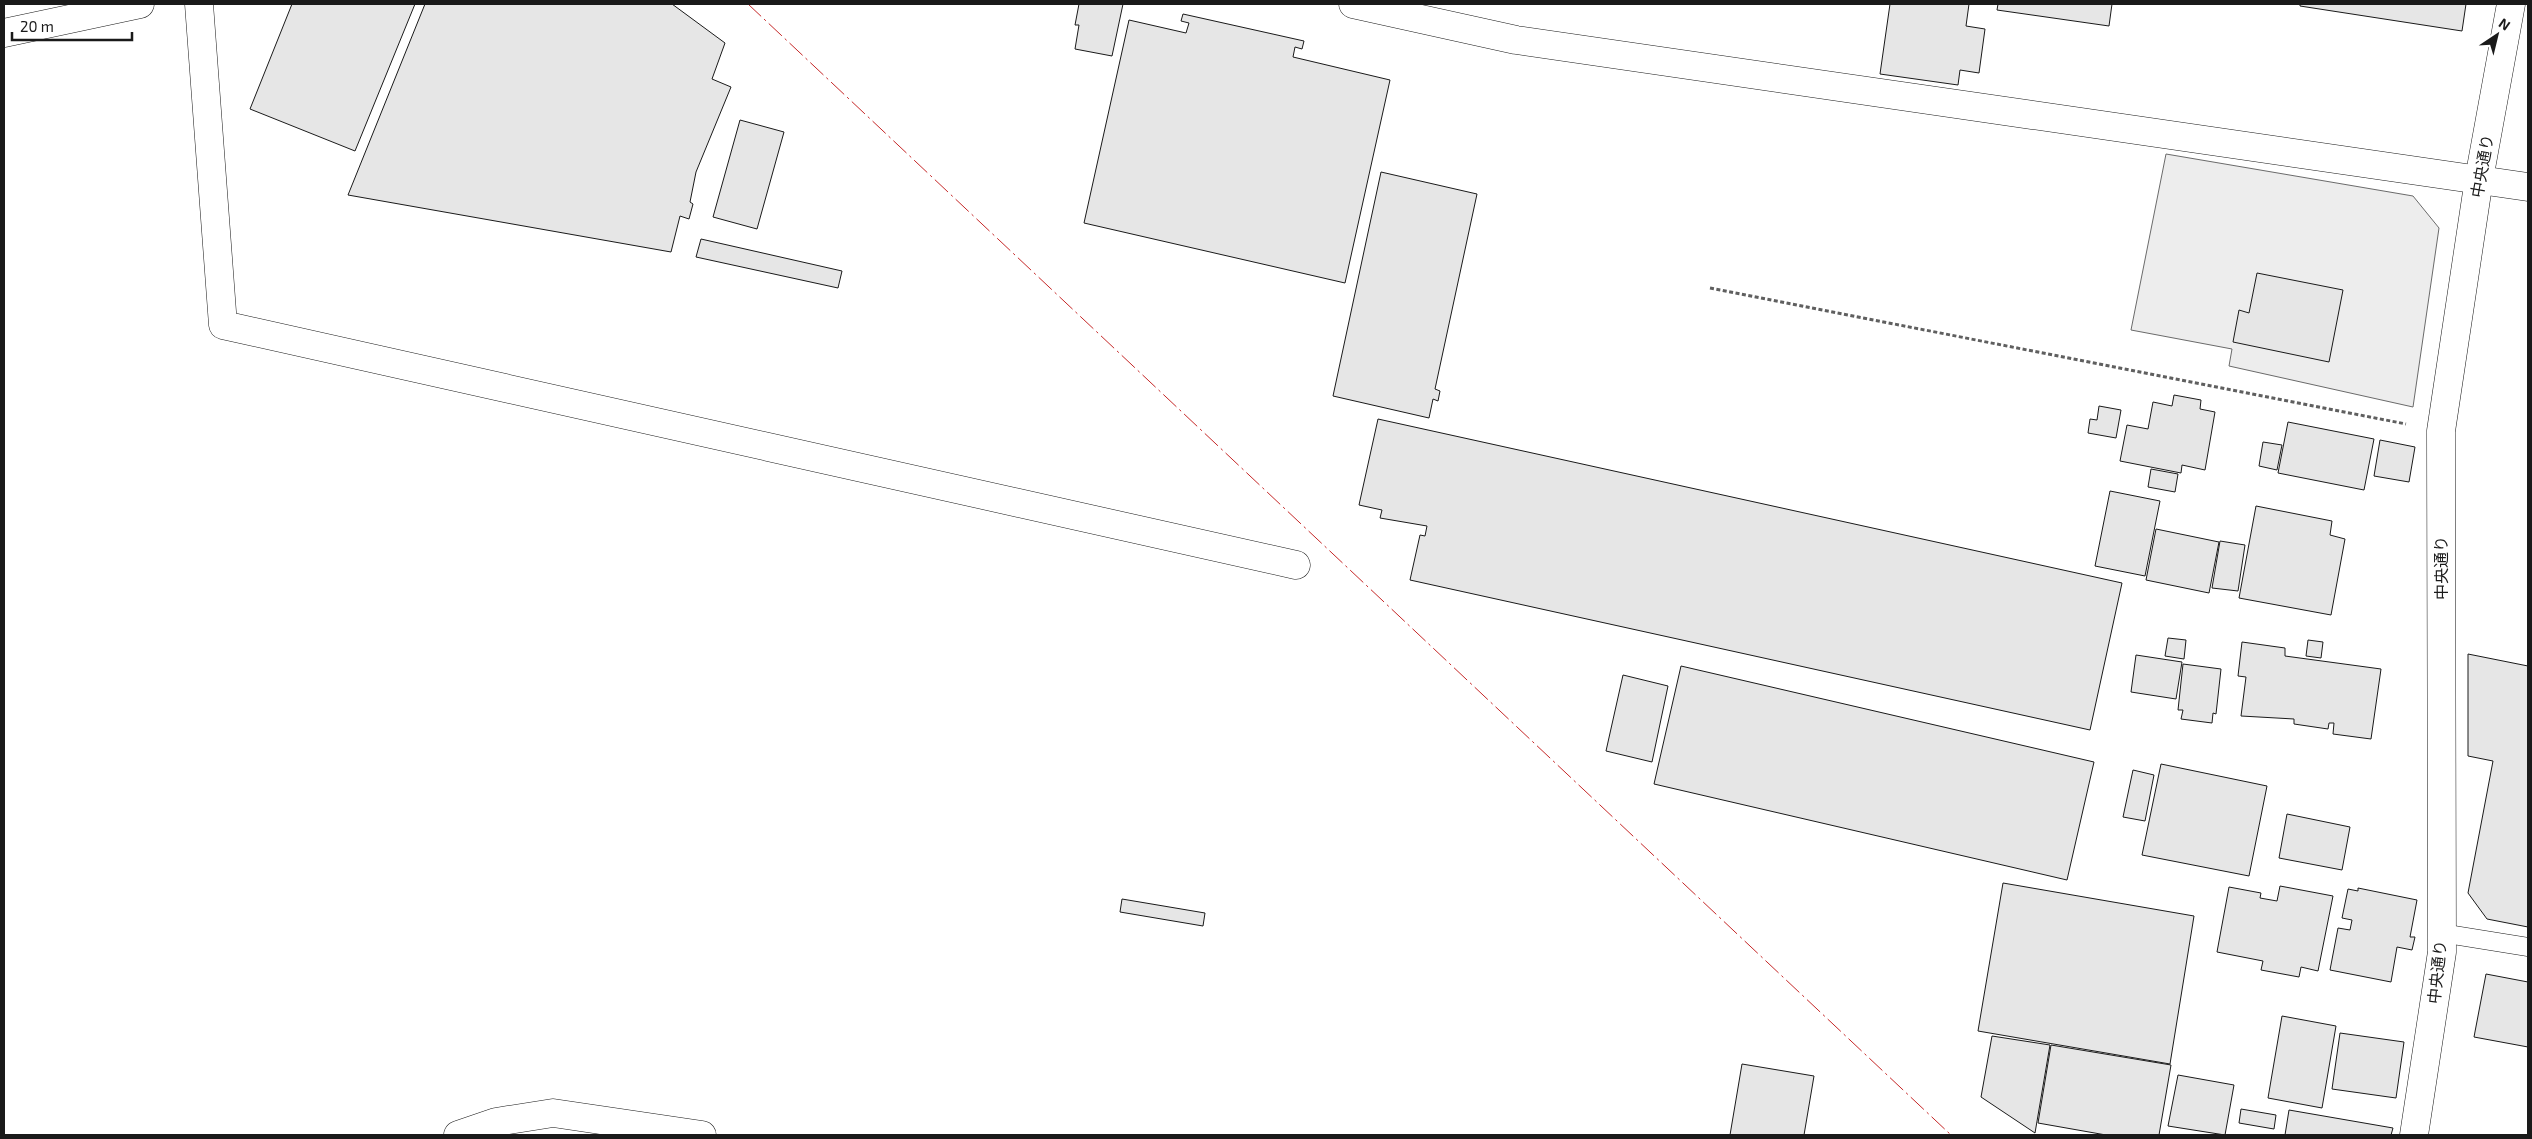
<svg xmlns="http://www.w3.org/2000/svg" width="2532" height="1139" font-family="'Exo 2','Noto Sans JP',sans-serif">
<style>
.built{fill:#ededed;stroke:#6a6a6a}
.building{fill:#e6e6e6;stroke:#1a1a1a}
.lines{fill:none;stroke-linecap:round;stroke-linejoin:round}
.lane-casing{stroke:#1a1a1a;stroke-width:19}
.street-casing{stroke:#1a1a1a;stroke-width:29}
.secondary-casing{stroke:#1a1a1a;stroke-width:29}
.path{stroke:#5f5f5f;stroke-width:3;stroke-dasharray:4 2.5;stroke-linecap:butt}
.lane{stroke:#fff;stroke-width:18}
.street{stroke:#fff;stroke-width:28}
.secondary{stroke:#fff;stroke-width:28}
.power{stroke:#c62828;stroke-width:1;stroke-dasharray:18 4 2.5 4;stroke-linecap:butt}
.labels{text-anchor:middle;stroke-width:4;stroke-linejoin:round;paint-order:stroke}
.street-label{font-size:16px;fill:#1a1a1a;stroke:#fff}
</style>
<rect width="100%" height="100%" fill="#fff"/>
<path class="built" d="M2166 154 2413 196 2439 228 2413 407 2229 366 2232 349 2131 330Z"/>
<path class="building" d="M292 4H415L355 151 250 109Z
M425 4H672L725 43 712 79 731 87 696 172 690 202 693 204 689 219 680 216 671 252 348 195Z
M1079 4H1123L1112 56 1075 49 1079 25H1075Z
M1890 4H1969L1966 26 1985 29 1979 73 1960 70 1958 85 1880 74Z
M1998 4H2112L2109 26 1997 10Z
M2300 4H2466L2462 31 2300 6Z
M1183 14 1304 41 1302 49 1295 47 1293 57 1390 80 1345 283 1084 223 1129 20 1186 33 1189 23 1181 21Z
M740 120 784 132 757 229 713 217Z
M1381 172 1477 194 1435 389 1440 391 1438 401 1433 399 1429 418 1333 396Z
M701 239 842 271 838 288 696 257Z
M2257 273 2343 290 2329 362 2233 342 2239 310 2249 313Z
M2174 395 2201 400 2200 409 2215 412 2205 470 2182 465 2181 473 2120 461 2127 425 2148 429 2153 402 2172 406Z
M2099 406 2121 410 2116 438 2088 433 2090 419 2097 420Z
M1378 419 2122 583 2090 730 1410 580 1420 535 1425 536 1427 526 1380 518 1382 510 1359 505Z
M2288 422 2374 439 2364 490 2278 473Z
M2380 440 2415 447 2409 482 2374 476Z
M2263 442 2282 445 2277 470 2259 466Z
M2151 469 2178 474 2175 492 2148 487Z
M2110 491 2160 501 2145 576 2095 566Z
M2256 506 2332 521 2330 535 2345 539 2331 615 2239 598Z
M2156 529 2219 542 2209 593 2146 580Z
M2220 541 2245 545 2238 591 2212 588Z
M2168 638 2186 640 2184 659 2165 656Z
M2308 640 2323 642 2321 658 2306 656Z
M2242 642 2285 648V656L2381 669 2371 739 2333 734 2334 723H2329L2328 729 2294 724V719L2241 716 2246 677 2238 676Z
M2468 654 2528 666V927L2487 919 2468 893 2493 761 2468 756Z
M2136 655 2182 662 2176 699 2131 692Z
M2183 664 2221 669 2216 714 2213 713 2212 723 2181 719 2183 710H2178Z
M1681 666 2094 762 2067 880 1654 784Z
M1623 675 1668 686 1652 762 1606 751Z
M2161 764 2267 786 2249 876 2142 855Z
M2133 770 2154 775 2145 821 2123 817Z
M2287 814 2350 827 2342 870 2279 858Z
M2003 883 2194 916 2170 1064 1978 1031Z
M2280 886 2333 896 2318 971 2301 967 2299 977 2261 970 2263 961 2217 952 2229 887 2261 893 2260 898 2277 901Z
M2358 888 2417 900 2410 937H2415L2412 950 2397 947 2391 982 2330 970 2338 928 2350 930 2352 920 2342 918 2348 889 2358 891Z
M1122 899 1205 913 1203 926 1120 912Z
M2486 974 2528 982V1047L2474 1037Z
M2282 1016 2336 1026 2322 1108 2268 1098Z
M2340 1033 2404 1042 2396 1098 2332 1089Z
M1992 1036 2050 1045 2035 1133 1981 1097Z
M2051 1045 2171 1065 2159 1135H2106L2038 1123Z
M1742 1064 1814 1076 1804 1135H1730Z
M2178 1075 2234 1085 2225 1135 2168 1126Z
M2241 1109 2276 1115 2274 1129 2239 1123Z
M2289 1110 2393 1128 2391 1135H2285Z"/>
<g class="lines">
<defs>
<path id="lane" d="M2441 933 2528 947"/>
<path id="street" d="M199 4 223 325 1296 565
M1353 4 1516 40 2528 187
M458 1135 496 1122 553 1113 702 1135"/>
<path id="secondary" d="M4 33 140 4
M2414 1135 2442 952 2441 431 2479 179 2511 4"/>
</defs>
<use href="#lane" class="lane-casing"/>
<use href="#street" class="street-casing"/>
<use href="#secondary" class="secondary-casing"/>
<path class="path" d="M1710 288 2406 424"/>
<use href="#lane" class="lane"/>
<use href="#street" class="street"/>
<use href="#secondary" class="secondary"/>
<path class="power" d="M748 4 1951 1135"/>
</g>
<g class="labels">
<g class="street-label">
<text transform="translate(2482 166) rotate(-80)" y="6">中央通り</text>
<text transform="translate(2441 568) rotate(-90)" y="6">中央通り</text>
<text transform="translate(2437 972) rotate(-84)" y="6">中央通り</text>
</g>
</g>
<rect width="2532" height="1139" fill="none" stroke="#1a1a1a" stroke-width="10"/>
<g transform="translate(2497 35) rotate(35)" stroke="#ffffff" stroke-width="4" paint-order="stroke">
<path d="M0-4L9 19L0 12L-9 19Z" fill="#1a1a1a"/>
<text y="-8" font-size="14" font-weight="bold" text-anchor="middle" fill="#1a1a1a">N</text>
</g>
<path d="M12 32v8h120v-8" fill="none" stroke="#1a1a1a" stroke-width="2.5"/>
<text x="20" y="32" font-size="15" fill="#1a1a1a" stroke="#ffffff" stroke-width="4" paint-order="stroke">20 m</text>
</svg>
